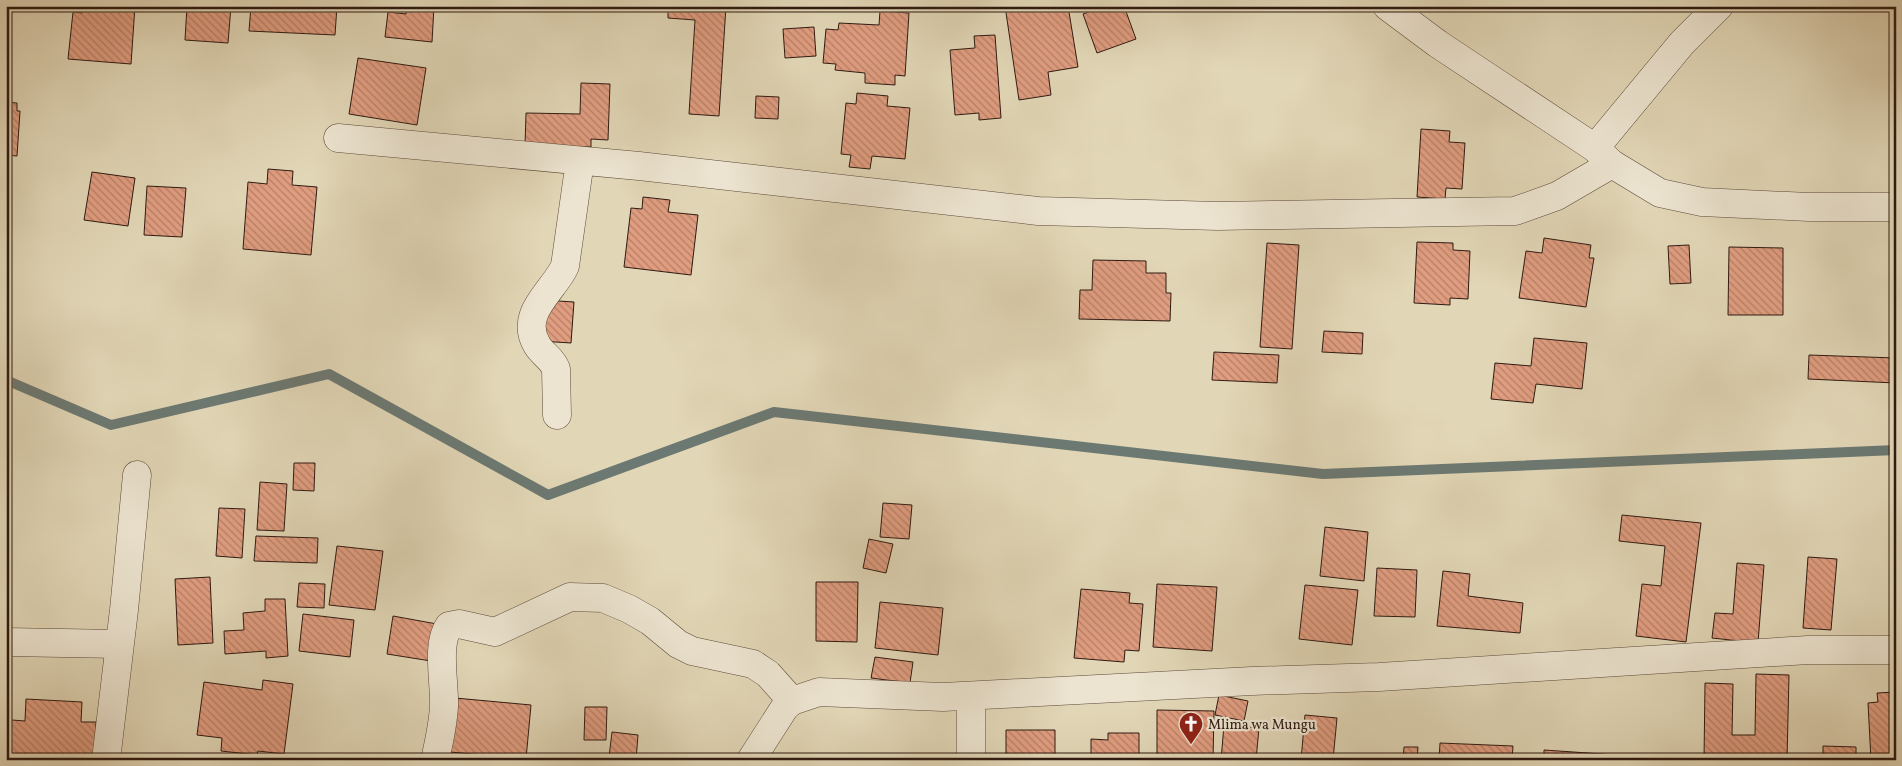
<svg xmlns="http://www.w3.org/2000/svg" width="1902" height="766" font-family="Vollkorn,serif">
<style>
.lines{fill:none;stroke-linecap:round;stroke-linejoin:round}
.stream{stroke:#6c7972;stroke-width:10}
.building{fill:url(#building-back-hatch);stroke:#2f1a11}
.minor-casing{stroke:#5c493a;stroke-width:29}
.minor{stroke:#ece4d0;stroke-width:28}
.labels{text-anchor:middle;stroke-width:4.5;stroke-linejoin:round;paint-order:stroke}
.poi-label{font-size:14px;fill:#2f1a11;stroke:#ece4d0;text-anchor:start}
</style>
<defs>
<pattern id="building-back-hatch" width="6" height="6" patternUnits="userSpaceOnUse" patternTransform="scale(1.25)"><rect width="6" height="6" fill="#e09d80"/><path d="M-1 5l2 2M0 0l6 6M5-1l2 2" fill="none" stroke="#b67f67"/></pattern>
</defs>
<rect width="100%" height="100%" fill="#e1d6b6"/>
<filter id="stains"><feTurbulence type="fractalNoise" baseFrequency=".004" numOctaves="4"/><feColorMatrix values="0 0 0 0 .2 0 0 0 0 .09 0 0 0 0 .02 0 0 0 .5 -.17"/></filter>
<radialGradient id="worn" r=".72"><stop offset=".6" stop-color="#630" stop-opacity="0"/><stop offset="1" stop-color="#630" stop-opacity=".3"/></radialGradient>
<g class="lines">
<path class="stream" d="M6 380 111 425 329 374 548 495 774 412 1323 474 1896 450"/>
</g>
<path class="building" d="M82 6H135L131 64 68 59 73 12 82 13Z
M187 6H231L228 43 185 40Z
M251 6H337L335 35 249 31Z
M407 6H434L432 42 385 37 388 12 406 14Z
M668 6H726L719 116 689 114 695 20 668 18Z
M1005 6H1037L1038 10 1068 6 1078 67 1048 72 1051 95 1019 100Z
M1104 6H1124L1136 39 1097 53 1083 14Z
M880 11 909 13 905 76 895 75V85L865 83V73L835 70 836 64 823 63 826 29 838 30 839 23 879 25Z
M814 27 816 56 785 58 783 29Z
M995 35 1001 118 979 120V113L955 115 950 50 975 48 974 36Z
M358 58 426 68 417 125 349 114Z
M581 83 610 84 608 140 591 139V147L525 146 526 113 580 114Z
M857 93 888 96 887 106 910 108 905 159 872 156 870 169 849 167 851 155 841 154 846 103 856 104Z
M756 96 779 97 778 119 755 118Z
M6 102 17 103V111H20L17 156 6 155Z
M1891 105H1896V140H1893Z
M1421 129 1450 131 1449 142 1465 143 1462 189 1446 188 1445 199 1417 197Z
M268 169 293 171 292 185 317 187 311 255 243 249 248 182 267 184Z
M92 172 135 178 128 226 84 220Z
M147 186 186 188 182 237 144 235Z
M643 197 670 200 668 212 698 215 691 275 624 267 631 208 642 209Z
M1544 238 1591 245 1589 258H1594L1586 307 1519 298 1526 251 1542 253Z
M1417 242 1453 243V250L1470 251 1468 299 1450 298V305L1414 303Z
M1267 243 1299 245 1292 349 1260 347Z
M1689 245 1691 283 1670 284 1668 246Z
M1729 247 1783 248V315H1728Z
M1093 260 1146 261V273H1166V293H1171L1170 321 1079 319 1080 290H1092Z
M543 300 574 302 571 343 540 341Z
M1324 331 1363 333 1362 354 1322 352Z
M1534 338 1587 343 1582 389 1536 384 1533 403 1491 399 1495 363 1531 366Z
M1214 352 1279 355 1277 383 1212 380Z
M1809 355 1896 358V383L1808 379Z
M294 463H315L314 491 293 490Z
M260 482 287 484 284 531 257 530Z
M883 503 912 505 909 539 880 537Z
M219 508 245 509 242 558 216 556Z
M1622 515 1701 523 1686 642 1636 636 1642 584 1661 586 1665 546 1619 541Z
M1325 527 1368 532 1364 581 1320 576Z
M256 536 318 538 317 563 254 561Z
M869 539 893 544 886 573 863 568Z
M337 546 383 551 375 610 329 605Z
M1808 557 1837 559 1831 630 1803 628Z
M1737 563 1764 565 1758 643 1712 638 1715 613 1733 614Z
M1377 568 1417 570 1415 617 1374 616Z
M1443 571 1470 574 1468 596 1523 603 1520 633 1437 626Z
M210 577 213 643 178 645 175 579Z
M816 582H858L857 642 816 641Z
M299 583 325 584 324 608 297 607Z
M1157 584 1217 587 1212 651 1153 647Z
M1305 585 1358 590 1352 645 1299 639Z
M1081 589 1130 593 1129 603 1143 604 1139 651 1125 650 1124 662 1074 658Z
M265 599H285L288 656 266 658V651L225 654 224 631 244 630 243 613 265 611Z
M880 602 943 608 938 655 875 648Z
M303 614 354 620 350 657 299 651Z
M393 616 437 624 431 661 387 654Z
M875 657 913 662 910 683 871 678Z
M1756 674 1789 675 1787 760H1704L1705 683 1733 684 1732 735H1755Z
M263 680 293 684 284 754 258 751 257 755 221 751 222 738 197 735 204 682 262 690Z
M1896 692V760H1871L1868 703 1878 702 1877 693Z
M1219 695 1248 701 1244 721 1215 715Z
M455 698 531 705 526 759 450 752Z
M26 699 82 702 81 722H96L94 760H10L12 720 25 721Z
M585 707H607L606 740H584Z
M1157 710 1214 711 1213 760H1157Z
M1305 715 1337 718 1333 760H1301Z
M1224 725 1259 728 1256 760H1221Z
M1006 730H1055V760H1006Z
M612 732 638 735 636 760 609 757Z
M1108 733H1139V760H1091V739L1108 740Z
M1440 743 1513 746 1512 760H1439Z
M1823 746 1856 747V760H1823Z
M1404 747H1418L1417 760H1403Z
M1544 750 1632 756V760H1544Z"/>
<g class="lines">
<defs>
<path id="minor" d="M1387 6 1438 44 1595 148 1612 164 1660 193 1702 202 1809 207H1896
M338 138 639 166 1038 211 1218 216 1515 211 1557 196 1612 164
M1595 148 1682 43 1719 6
M557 415 556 369C552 358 542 354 537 345 518 313 554 291 565 266L580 161
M6 642 119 644
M971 696V760
M106 760 124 610 137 475
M435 760C439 742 443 725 444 706 445 684 436 644 449 626L459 624 495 632 570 597 603 598 629 609 650 621 678 644 692 651 753 664 768 674 792 701
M751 760 785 707 792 701 819 692 943 697 1252 681 1379 677 1808 650H1896"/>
</defs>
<use href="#minor" class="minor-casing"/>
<use href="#minor" class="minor"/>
</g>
<defs>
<symbol id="church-pin" viewBox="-11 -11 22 30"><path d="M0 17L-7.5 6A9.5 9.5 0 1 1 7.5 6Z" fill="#8f2418" stroke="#ece4d0"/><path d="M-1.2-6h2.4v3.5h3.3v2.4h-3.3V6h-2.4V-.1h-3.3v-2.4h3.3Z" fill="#fff"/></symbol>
</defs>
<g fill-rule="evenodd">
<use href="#church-pin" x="1177" y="710" width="28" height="38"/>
</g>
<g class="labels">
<g class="poi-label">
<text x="1208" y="729">Mlima wa Mungu</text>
</g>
</g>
<rect width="1902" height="766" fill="none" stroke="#e1d6b6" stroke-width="25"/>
<rect x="8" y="8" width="1887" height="751" fill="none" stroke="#2f1a11" stroke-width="2.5"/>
<rect x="12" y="12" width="1877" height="741" fill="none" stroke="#2f1a11"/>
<rect width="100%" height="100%" filter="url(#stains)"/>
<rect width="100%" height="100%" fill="url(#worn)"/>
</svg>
